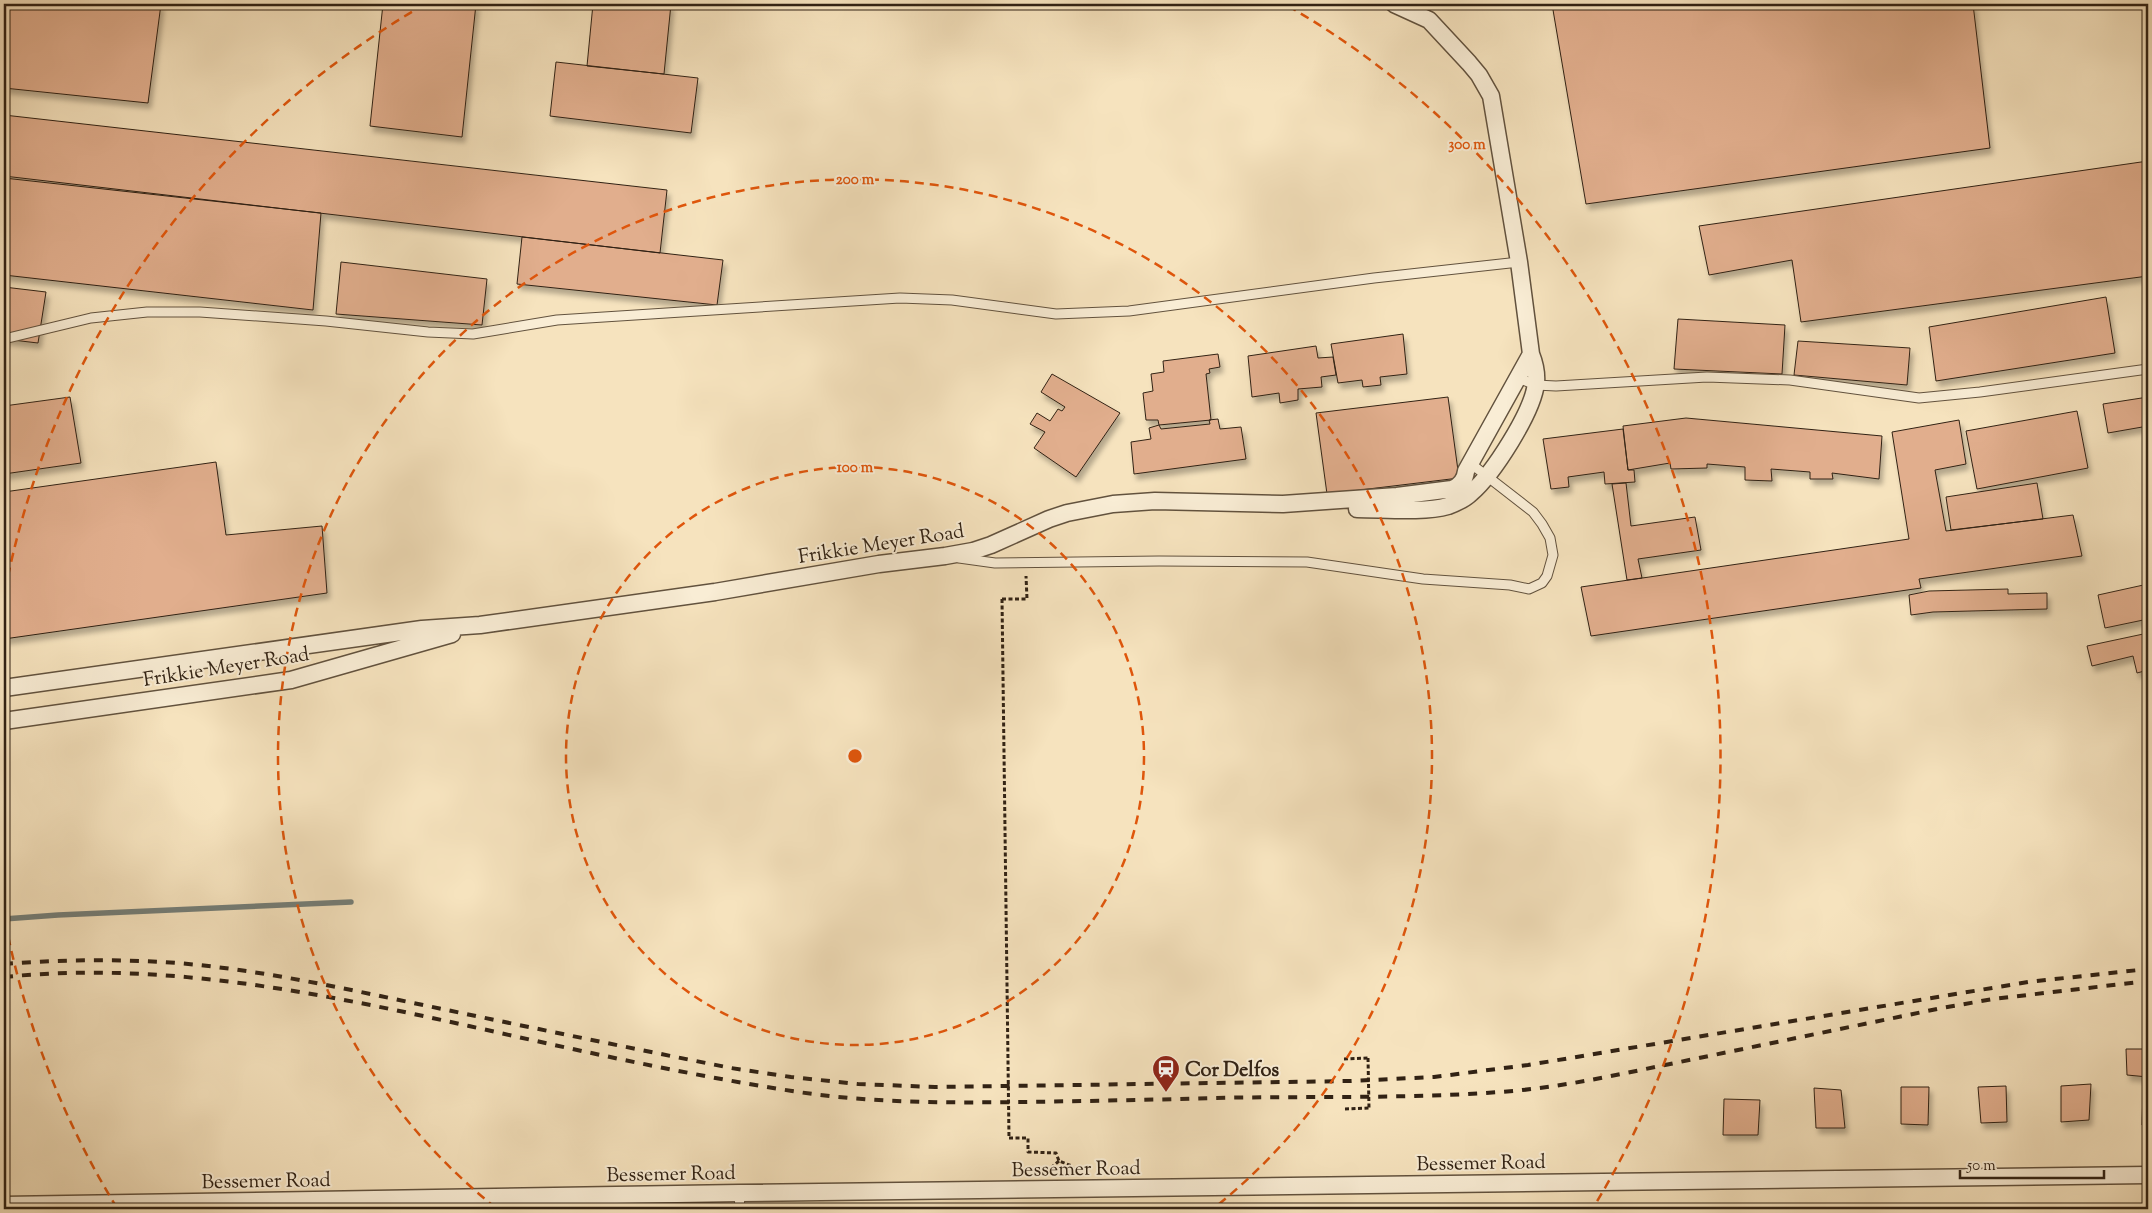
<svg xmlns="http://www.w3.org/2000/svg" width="2152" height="1213" font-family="'Sorts Mill Goudy',serif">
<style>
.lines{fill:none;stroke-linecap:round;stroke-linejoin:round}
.stream{stroke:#747e78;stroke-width:5.5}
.building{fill:#e1ae8d;stroke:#312214;filter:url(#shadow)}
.lane-casing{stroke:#62523e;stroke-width:11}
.street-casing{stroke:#62523e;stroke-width:19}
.path{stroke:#312214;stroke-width:3;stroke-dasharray:4 2.5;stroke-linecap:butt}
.lane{stroke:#f9edd5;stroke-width:9}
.street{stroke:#f9edd5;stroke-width:16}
.rail{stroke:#312214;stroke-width:4;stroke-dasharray:9 9;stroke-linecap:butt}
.path-bridge{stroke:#312214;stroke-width:3;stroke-dasharray:4 2.5;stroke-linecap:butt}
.ring{fill:none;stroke:#df560c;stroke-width:2.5;stroke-dasharray:9 6}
.labels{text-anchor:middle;stroke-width:4;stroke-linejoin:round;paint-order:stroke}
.street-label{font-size:20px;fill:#312214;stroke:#f9edd5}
.poi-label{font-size:20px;font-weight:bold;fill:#312214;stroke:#f9edd5;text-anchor:start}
.centre{fill:#df560c;stroke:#f9edd5;stroke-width:2.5}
.ring-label{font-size:15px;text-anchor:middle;font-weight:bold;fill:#df560c;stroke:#f9edd5;stroke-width:4;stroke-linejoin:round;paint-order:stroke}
</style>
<defs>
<filter id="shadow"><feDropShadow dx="3" dy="5.5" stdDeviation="2.5" flood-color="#0004"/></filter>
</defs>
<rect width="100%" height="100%" fill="#f6e3be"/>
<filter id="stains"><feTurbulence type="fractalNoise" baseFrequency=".004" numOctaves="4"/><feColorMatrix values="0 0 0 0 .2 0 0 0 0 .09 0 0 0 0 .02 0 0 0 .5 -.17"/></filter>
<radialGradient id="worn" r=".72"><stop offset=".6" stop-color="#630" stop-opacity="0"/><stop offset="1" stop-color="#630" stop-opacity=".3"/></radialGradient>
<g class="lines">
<path class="stream" d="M4 919 58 915 351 902"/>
</g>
<path class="building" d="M4 4H161L148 103 4 88Z
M383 4H476L462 137 370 126Z
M593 4H671L664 74 587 66Z
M1552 4H1973L1990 148 1586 204Z
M556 62 698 78 691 133 550 116Z
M4 115 667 190 660 253 4 176Z
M2148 161V276L1801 322 1792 260 1709 275 1699 226Z
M4 178 321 213 313 310 4 275Z
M522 237 723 260 717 305 517 284Z
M341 262 487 279 482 325 336 314Z
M4 287 46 292 38 343 4 339Z
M2106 297 2115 353 1936 381 1929 327Z
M1678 319 1785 325 1782 374 1674 369Z
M1403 334 1407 374 1380 377 1381 385 1363 387 1362 380 1338 383 1331 344Z
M1798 341 1910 348 1907 385 1794 375Z
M1316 346 1318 358 1333 357 1336 375 1321 377 1322 387 1298 389V400L1280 403 1279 393 1252 397 1248 356Z
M1218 354 1220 367 1209 369 1210 373 1206 374 1211 420 1159 425 1158 420H1146L1143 393 1153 391 1151 374 1164 372 1163 361Z
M1052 374 1120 413 1076 477 1034 448 1045 432 1030 424 1037 413 1050 421 1058 409 1062 411 1065 407 1041 392Z
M70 397 81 463 4 474V406Z
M1448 397 1459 478 1327 494 1316 413Z
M2148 397V426L2108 433 2103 404Z
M2077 411 2088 468 1977 489 1966 431Z
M1686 418 1882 436 1879 479 1832 473 1833 479H1810V472L1771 469 1772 481 1745 480V467L1707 464V468L1671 469 1670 463 1628 470 1623 426Z
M1218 419 1220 429 1241 427 1246 459 1134 474 1131 442 1151 439 1149 428 1159 425 1161 429 1210 424 1209 420Z
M1959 420 1966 464 1935 470 1946 531 2073 515 2082 556 1919 579 1921 588 1591 636 1581 587 1909 539 1892 432Z
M1623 429 1628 470H1634L1635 482 1605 484 1604 472 1568 477 1569 487 1551 489 1543 439Z
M216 462 226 535 322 526 327 593 4 639V492Z
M1626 483 1631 526 1695 517 1701 550 1638 559 1642 578 1627 580 1612 484Z
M2037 483 2043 519 1951 530 1946 497Z
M2148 584V619L2105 628 2098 595Z
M2008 589V594L2047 593V609L1933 612 1911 615 1909 595 1929 591Z
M2148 633V670L2137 673 2133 656 2092 666 2087 646Z
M2126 1049H2148V1077L2127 1075Z
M2091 1084 2089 1120 2061 1122V1086Z
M2006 1086 2007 1122 1981 1123 1978 1087Z
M1901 1087H1929L1928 1125 1901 1124Z
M1814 1088 1841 1090 1845 1128H1816Z
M2143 1090H2148V1125H2142Z
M1724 1099 1760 1100 1758 1135H1723Z"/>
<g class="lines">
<defs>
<path id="lane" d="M4 339 91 318 147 312H200L326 321 428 332 473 334 557 320 900 298 952 300 1056 314 1129 311 1374 278 1519 262
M1518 378 1536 385 1556 386 1707 377 1790 380 1919 398 1980 392 2148 369
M959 558 995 563 1159 561 1307 562 1423 579 1510 585 1529 589 1542 583 1547 576 1553 555 1550 538 1542 524 1533 512 1470 463
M739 1193 740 1209"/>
<path id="street" d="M1357 509C1383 509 1424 513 1448 506 1456 503 1465 499 1471 493 1493 474 1533 412 1536 383 1537 372 1535 364 1531 354L1519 262 1491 96 1479 75 1469 63 1429 20 1394 4
M4 688 422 629 480 625 715 592 879 564 945 556 973 551 991 545 1049 519 1067 513 1113 504 1155 501 1283 504 1397 496 1452 489C1460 486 1465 480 1466 471L1531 354
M4 721 291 680 452 634
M4 1205 739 1193 2148 1175"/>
</defs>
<use href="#lane" class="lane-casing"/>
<use href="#street" class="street-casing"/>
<path class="path" d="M1002 599H1027L1026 576
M1344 1059 1368 1058
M1345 1109 1369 1108
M1009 1138H1028V1152L1056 1153 1059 1161 1072 1166 1075 1172
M1046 1172 1059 1161"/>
<use href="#lane" class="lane"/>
<use href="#street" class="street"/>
<path class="rail" d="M4 964C56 960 110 959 163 962 257 968 350 990 442 1009 538 1029 635 1049 731 1068L791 1077 858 1084 935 1087 1351 1081 1434 1077 1528 1065 2028 982 2148 969
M4 977C162 961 315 992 469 1026 576 1050 683 1074 792 1091 868 1103 945 1103 1022 1102 1085 1101 1149 1100 1212 1098 1308 1096 1404 1099 1500 1092 1544 1089 1587 1081 1631 1072L1942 1008 1993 999 2148 981"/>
<path class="path-bridge" d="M1002 599 1009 1138
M1368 1058 1369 1108"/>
</g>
<g class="ring">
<circle cx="855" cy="756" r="289"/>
<path d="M496 1208A577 577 0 1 1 1214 1208"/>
<path d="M117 1208A866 866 0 0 1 5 921M5 591A866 866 0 0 1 422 6M1288 6A866 866 0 0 1 1593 1208"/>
</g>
<defs>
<symbol id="station-pin" viewBox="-11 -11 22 30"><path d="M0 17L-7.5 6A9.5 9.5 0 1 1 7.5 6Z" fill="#8f2418" stroke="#f9edd5"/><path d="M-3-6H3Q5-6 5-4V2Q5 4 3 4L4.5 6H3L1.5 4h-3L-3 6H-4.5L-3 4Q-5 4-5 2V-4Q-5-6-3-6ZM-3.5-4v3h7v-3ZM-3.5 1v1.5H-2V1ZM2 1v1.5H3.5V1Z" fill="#fff"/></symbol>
</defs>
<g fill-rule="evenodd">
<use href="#station-pin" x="1150" y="1053" width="32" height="43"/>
</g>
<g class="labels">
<g class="street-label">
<text transform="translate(881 543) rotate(-9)" y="7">Frikkie Meyer Road</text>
<text transform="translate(226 666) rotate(-9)" y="7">Frikkie Meyer Road</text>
<text transform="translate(1481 1162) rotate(-1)" y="7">Bessemer Road</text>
<text transform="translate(1076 1168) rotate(-1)" y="7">Bessemer Road</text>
<text transform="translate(671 1173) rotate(-1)" y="7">Bessemer Road</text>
<text transform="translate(266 1180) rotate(-1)" y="7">Bessemer Road</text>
</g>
<g class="poi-label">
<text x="1185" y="1076">Cor Delfos</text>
</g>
</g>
<circle cx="855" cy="756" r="8" class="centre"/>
<g class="ring-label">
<text x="1467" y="149">300 m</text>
<text x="855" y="184">200 m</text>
<text x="855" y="472">100 m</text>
</g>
<rect width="2152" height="1213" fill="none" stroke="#f6e3be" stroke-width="20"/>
<rect x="5" y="5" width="2142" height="1203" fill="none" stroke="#312214" stroke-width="2.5"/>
<rect x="10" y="10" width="2132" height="1193" fill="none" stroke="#312214"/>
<path d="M1960 1170v8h144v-8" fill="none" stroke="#312214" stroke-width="2.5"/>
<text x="1967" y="1170" font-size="15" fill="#312214" stroke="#f9edd5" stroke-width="4" paint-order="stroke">50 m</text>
<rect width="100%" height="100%" filter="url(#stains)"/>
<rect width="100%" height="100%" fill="url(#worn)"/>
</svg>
